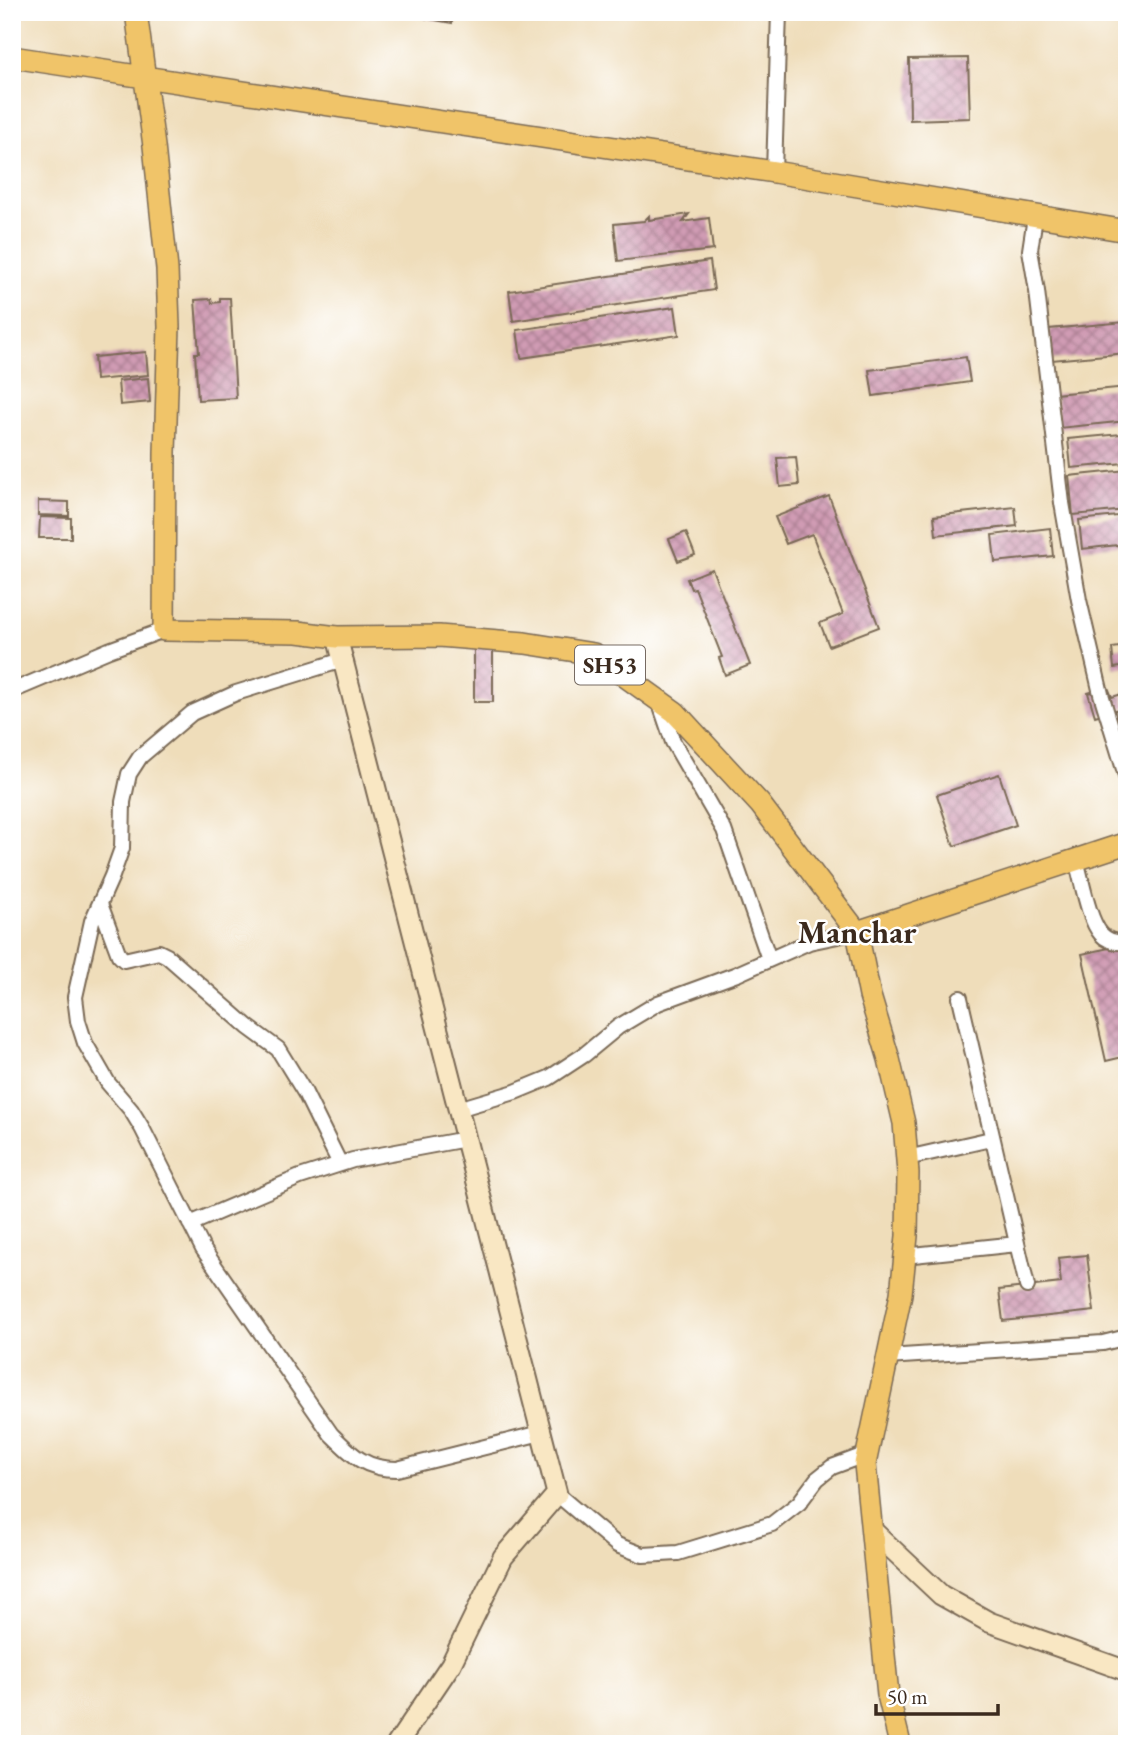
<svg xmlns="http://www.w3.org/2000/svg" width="1139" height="1756" font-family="'EB Garamond',serif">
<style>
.building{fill:url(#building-cross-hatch)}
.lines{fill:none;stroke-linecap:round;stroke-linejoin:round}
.street-casing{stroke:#7a6955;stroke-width:18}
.secondary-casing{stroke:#7a6955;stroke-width:23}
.primary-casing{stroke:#7a6955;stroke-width:24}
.street{stroke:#fff;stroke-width:14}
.secondary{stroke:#f9e7c3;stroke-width:19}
.primary{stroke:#f0c469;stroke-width:21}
.labels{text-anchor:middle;stroke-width:5;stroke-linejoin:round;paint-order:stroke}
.shield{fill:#fff;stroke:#766a62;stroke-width:2}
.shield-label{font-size:23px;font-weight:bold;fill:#3b2a1e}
.district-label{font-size:32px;font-weight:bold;fill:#3b2a1e;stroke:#fff}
</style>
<defs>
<pattern id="building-cross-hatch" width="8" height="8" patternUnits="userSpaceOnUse" patternTransform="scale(1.75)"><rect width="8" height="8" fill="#d09bb4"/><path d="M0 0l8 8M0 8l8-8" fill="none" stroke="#aa7f92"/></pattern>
</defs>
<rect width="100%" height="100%" fill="#fff"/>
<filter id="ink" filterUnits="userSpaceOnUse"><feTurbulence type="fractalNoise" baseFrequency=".0143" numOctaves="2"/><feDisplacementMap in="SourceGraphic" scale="14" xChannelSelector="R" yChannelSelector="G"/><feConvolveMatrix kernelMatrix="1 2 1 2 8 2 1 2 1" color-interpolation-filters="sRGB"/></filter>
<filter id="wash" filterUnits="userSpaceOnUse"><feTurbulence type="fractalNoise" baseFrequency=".00686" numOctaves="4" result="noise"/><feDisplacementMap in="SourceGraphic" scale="28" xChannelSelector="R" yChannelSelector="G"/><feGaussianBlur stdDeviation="1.57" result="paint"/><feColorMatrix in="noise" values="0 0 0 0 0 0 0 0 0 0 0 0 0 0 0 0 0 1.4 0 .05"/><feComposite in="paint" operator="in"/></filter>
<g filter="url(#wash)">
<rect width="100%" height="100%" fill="#efddba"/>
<g id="blocks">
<path class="building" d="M391 12H453L452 23Z
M968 58 970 118 910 120 909 59Z
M689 214 683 222 709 218 713 250 618 261 614 224 644 221 649 216V220Z
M710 261 714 290 513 321 509 291Z
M220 298H230L236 398 198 400 195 353H199L195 300 211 299 212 303 220 302Z
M675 307 679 335 521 358 517 330Z
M1125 322 1127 353 1052 360 1049 329Z
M146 352 148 375 96 380 94 357Z
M966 357 970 382 873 396 869 370Z
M148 378 150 402 120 405 118 381Z
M1127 387V421L1059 428 1055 394Z
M1121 434 1124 463 1071 468 1068 439Z
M796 457 799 485 780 487 777 458Z
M1127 470V510L1073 515 1069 476Z
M829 496 879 627 829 646 820 623 843 614 812 534 786 544 775 517Z
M38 501 69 502V516L38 515Z
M1015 507 1017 526 936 535 934 516Z
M1127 515V544L1082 549 1079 520Z
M40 517 71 518V538H39Z
M1050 528 1053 556 995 562 992 535Z
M686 532 695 555 678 561 669 539Z
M712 569 750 665 725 675 719 658 722 657 695 588 691 589 687 579Z
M493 646V702H474V647Z
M1127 646V666L1114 668 1112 648Z
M1108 687 1112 697 1122 694 1126 707 1095 716 1088 693Z
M999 774 1016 825 954 846 937 795Z
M1127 944V1056L1106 1061 1082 954Z
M1087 1255 1094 1311 1003 1321 999 1290 1061 1283 1058 1258Z"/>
</g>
</g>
<g filter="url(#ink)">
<use href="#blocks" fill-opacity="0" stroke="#7a6955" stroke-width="2"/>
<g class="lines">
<defs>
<path id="street" d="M774 172 779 12
M1035 217 1030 250 1037 291 1062 503 1079 600 1101 694 1127 779
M343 660 236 693 192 713 140 757 129 774 123 802 122 848 112 876 92 921 75 997 78 1021 85 1043 108 1083 131 1110 142 1128 203 1249 331 1434C352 1455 365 1469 397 1469L541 1433
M12 691 109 650 164 630
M659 701 673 742 724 830 769 959
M1076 860C1082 880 1088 919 1101 934 1108 942 1117 943 1127 942
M100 904 119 955 124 960 159 952 167 956 248 1027 278 1049 305 1093 340 1164
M960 998 1027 1286
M458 1109 515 1092 549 1078 584 1055 618 1027 658 1003 737 974 809 942 857 932
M907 1158 991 1139
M190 1224 300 1177 353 1160 466 1139
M904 1256 1017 1244
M887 1357 1103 1343 1127 1337
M557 1494 617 1545 643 1555 678 1553 772 1524 799 1503 817 1479 832 1467 867 1454"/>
<path id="secondary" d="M337 637 557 1494 503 1557 451 1664 397 1744
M873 1531 941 1595 989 1622 1127 1671"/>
<path id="primary" d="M136 12 154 146 167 269 169 327 165 452 164 630 298 632 337 637 439 636 525 643 594 654 675 712 760 804 857 932 870 996 889 1059 904 1123 908 1173 907 1236 901 1294 865 1464 888 1695 900 1744
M12 57 774 172 1127 231
M857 932 1127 843"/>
</defs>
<use href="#street" class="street-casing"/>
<use href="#secondary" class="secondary-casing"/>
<use href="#primary" class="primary-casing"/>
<use href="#street" class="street"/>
<use href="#secondary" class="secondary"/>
<use href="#primary" class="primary"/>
</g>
</g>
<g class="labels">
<rect class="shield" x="575" y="645.5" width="70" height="39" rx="5"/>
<g class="shield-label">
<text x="610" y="673">SH53</text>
</g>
<g class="district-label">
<text x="857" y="943">Manchar</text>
</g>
</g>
<rect width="1139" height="1756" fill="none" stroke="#fff" stroke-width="42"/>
<path d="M876 1704v10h122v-10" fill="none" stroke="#3b2a1e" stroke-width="3.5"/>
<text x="887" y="1704" font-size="21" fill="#3b2a1e" stroke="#ffffff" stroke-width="5" paint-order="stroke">50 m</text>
</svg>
